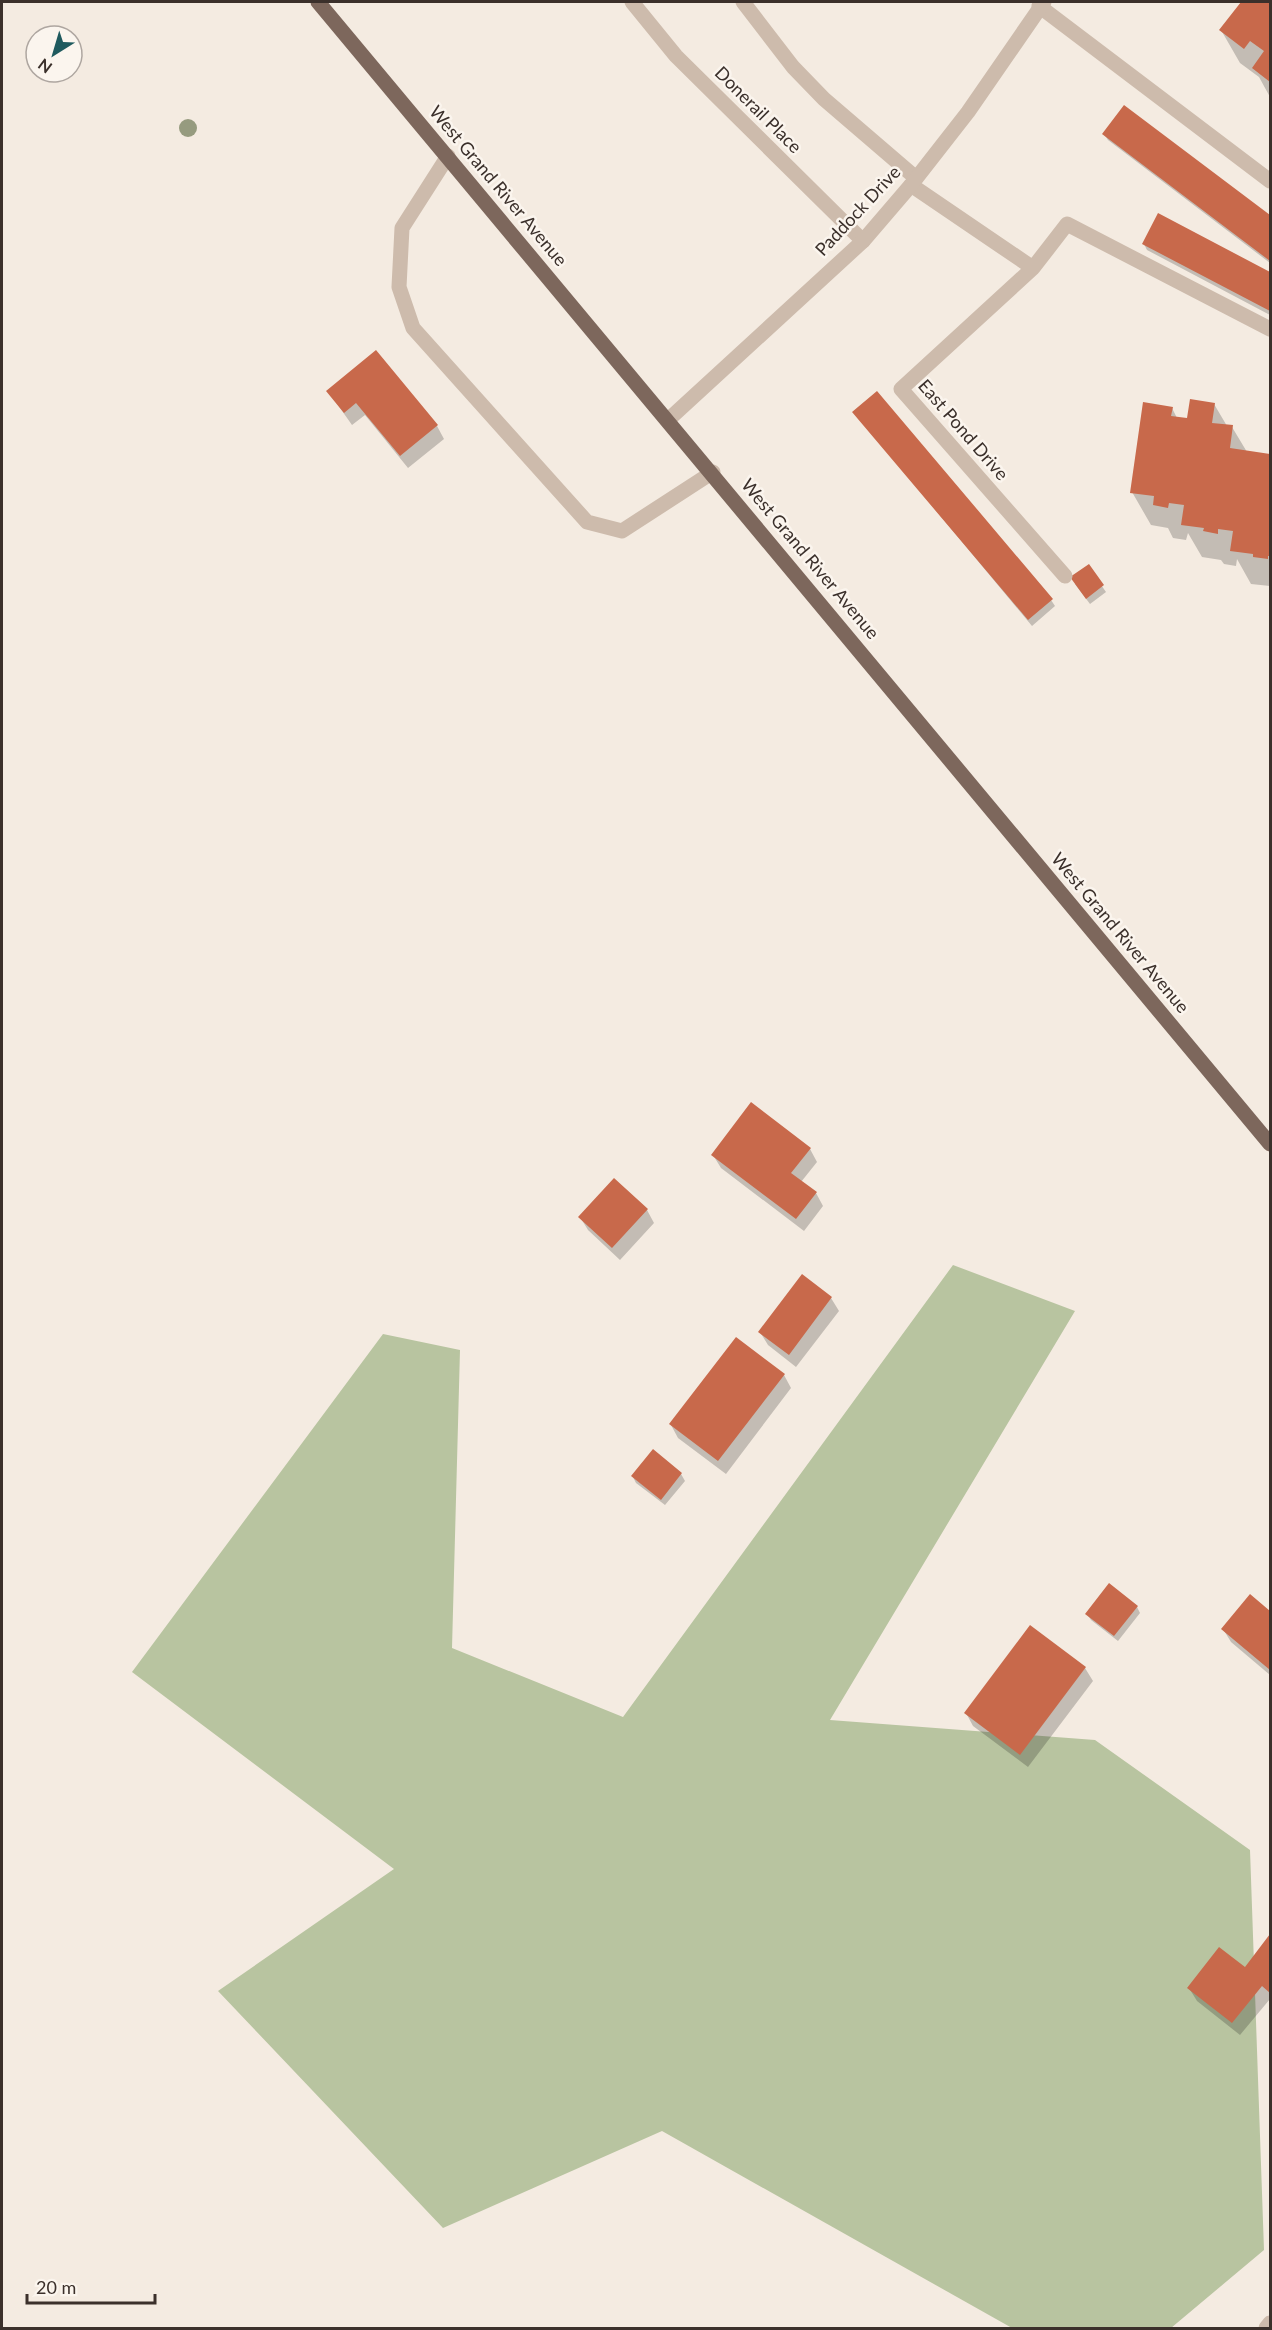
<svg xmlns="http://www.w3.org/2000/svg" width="1272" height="2330" font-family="Lato,sans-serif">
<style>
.green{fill:#b8c4a0}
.shadow{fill:#0003}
.building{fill:#c8694b}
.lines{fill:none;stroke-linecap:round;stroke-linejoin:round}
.service{stroke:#cdbbac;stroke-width:15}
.minor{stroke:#cdbbac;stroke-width:15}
.primary{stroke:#7d675c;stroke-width:15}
.tree{fill:#969b7f}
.labels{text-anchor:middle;stroke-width:5;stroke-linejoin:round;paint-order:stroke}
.street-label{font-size:18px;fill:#3b302b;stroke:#fbf5ee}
</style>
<rect width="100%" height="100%" fill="#f4ebe1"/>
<path class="green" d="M953 1265 1075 1311 830 1720 1095 1740 1250 1850 1264 2250 1171 2328H1012L662 2131 443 2228 218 1991 394 1869 132 1672 383 1334 460 1350 452 1648 623 1717Z"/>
<path class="shadow" d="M1243 2H1270V97L1259 77 1240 63 1221 30Z
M1124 107 1270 217V263L1108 140 1104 134Z
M1159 215 1270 273V315L1147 250 1144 244Z
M376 352 437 426 444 439 408 468 365 415 352 425 328 391Z
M1214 404 1227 426 1232 427 1247 452 1270 455V586L1251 584 1237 559 1236 566 1224 564 1221 560 1202 557 1188 533 1186 540 1173 538 1168 528 1151 525 1132 492 1172 408 1177 418 1189 420Z
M854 412 1051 600 1055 606 1032 626Z
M1088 566 1106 592 1090 604 1075 584Z
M810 1149 817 1162 801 1182 816 1193 823 1206 804 1231 721 1168 713 1155Z
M647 1210 654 1223 620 1260 588 1230 580 1217Z
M831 1298 839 1311 796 1367 768 1345 760 1332Z
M784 1375 791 1388 726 1474 678 1438 671 1425Z
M653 1452 681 1474 685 1481 665 1505 636 1483 633 1477Z
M1250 1596 1270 1613V1675L1231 1642 1223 1629Z
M1137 1607 1140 1613 1118 1641 1091 1620 1087 1614Z
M1030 1627 1085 1668 1093 1681 1028 1767 973 1726 966 1713Z
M1270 1936V1999L1240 2035 1197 2001 1189 1988 1245 1969Z"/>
<path class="building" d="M1241 2H1270V82L1252 68 1264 51 1250 41 1244 49 1219 30Z
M1124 105 1270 215V261L1102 134Z
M1158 213 1270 272V311L1142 244Z
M376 350 438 425 400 456 356 403 344 413 326 391Z
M877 391 1053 599 1028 620 852 412Z
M1190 399 1215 403 1212 423 1233 425 1230 448 1270 454V556H1268V559L1253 557V554L1230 551 1233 531 1218 529V534L1203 531 1204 528 1181 525 1184 505 1169 503 1168 508 1153 505 1154 496 1130 493 1143 402 1173 407 1171 416 1187 418Z
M1089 564 1104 585 1086 599 1070 577Z
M751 1102 811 1148 791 1173 817 1192 796 1219 711 1155Z
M614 1178 648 1209 612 1248 578 1217Z
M802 1274 832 1297 789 1355 758 1332Z
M736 1337 785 1374 718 1461 669 1424Z
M653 1449 682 1473 661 1500 631 1476Z
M1109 1583 1138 1606 1114 1636 1085 1614Z
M1250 1594 1270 1611V1670L1221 1629Z
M1030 1625 1086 1667 1020 1755 964 1713Z
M1270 1934V1993L1262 1986 1232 2023 1187 1988 1219 1947 1245 1967Z"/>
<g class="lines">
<path class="service" d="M632 2 676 56 863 241
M743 2 793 67 824 99 916 178
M1039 6 1270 181
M448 156 402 228 399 287 413 328 587 522 622 531 713 472
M911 185 1033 268 1067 224 1270 329
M1033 268 901 389 1065 576"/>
<path class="minor" d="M668 420 863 241 911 185 968 112 1044 2
M1266 2328 1270 2323"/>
<path class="primary" d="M318 2 1270 1144"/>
</g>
<circle class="tree" cx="188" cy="128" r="9"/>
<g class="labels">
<g class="street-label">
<text transform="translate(758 110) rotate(45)" y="6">Donerail Place</text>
<text transform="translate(498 186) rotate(50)" y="6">West Grand River Avenue</text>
<text transform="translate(858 211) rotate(-47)" y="6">Paddock Drive</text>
<text transform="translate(963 430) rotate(49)" y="6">East Pond Drive</text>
<text transform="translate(810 559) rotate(50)" y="6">West Grand River Avenue</text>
<text transform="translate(1120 933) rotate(50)" y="6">West Grand River Avenue</text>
</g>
</g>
<rect width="1272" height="2330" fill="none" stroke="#3b302b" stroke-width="6"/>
<g transform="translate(54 54) rotate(217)"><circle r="28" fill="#fbf5ee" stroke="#aea6a0" stroke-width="1.5"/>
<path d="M0-4.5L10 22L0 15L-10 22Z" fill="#1f5a5e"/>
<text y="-9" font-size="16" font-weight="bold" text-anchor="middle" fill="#3b302b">N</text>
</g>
<path d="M27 2294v9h128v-9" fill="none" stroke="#3b302b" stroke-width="3"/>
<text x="36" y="2294" font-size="18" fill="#3b302b" stroke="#fbf5ee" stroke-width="4.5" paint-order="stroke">20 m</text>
</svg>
